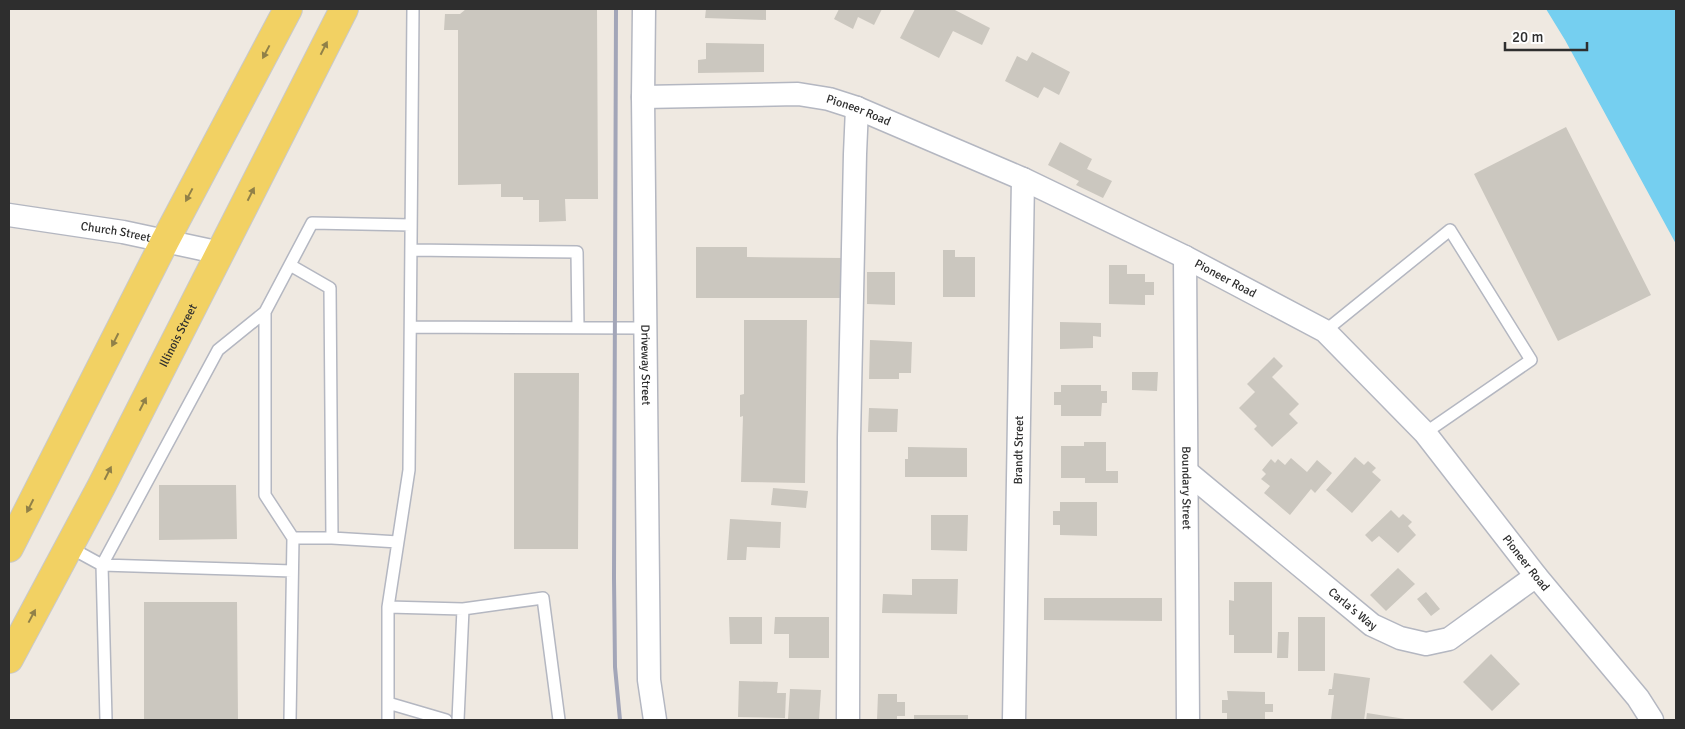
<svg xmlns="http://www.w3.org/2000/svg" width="1685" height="729" font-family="Signika,sans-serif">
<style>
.water{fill:#75cff0}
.building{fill:#cbc7bf}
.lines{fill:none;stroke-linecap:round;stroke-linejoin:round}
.service-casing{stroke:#b4b7c1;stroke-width:14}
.minor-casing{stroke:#b4b7c1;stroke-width:25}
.primary-casing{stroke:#c9c9c9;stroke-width:30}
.service{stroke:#fff;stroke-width:11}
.minor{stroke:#fff;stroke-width:22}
.primary{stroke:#f2d163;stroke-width:28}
.rail{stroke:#a3a6b8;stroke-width:4}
.oneway{fill:#908048}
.labels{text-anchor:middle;stroke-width:4.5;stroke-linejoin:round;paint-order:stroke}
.street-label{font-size:12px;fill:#2e2e2e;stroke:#fff}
</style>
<rect width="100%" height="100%" fill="#efe9e1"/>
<path class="water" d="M1546 9H1676V244L1565 40Z"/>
<path class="building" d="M466 9H597L598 199H565L566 221 539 222V200H523V197H501V184L458 185V30H444L445 14H460Z
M706 9H766V20L705 18Z
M839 9H882L874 25 858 17 853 29 834 19Z
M915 9H953L990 28 982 45 953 31 939 58 900 38Z
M706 43 764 44V72L698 73V60L706 59Z
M1032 52 1070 72 1059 95 1044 87 1038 98 1005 81 1017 56 1027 61Z
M1566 127 1651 295 1558 341 1474 174Z
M1060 142 1092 159 1087 169 1112 181 1103 198 1076 185 1079 181 1048 165Z
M696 247H747V257L843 258V298H696Z
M943 250H955V257H975V297H943Z
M1109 265H1127V274H1145V282H1154V295H1145V305L1109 304Z
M867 272H895V305L867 304Z
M744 320H807L805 483 741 482 743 416 740 417V395L744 394Z
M1060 322 1101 323V337L1093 336V348L1060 349Z
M870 340 912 342 911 373H899V379H869Z
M1274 357 1283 366 1272 377 1299 404 1289 414 1298 423 1272 447 1254 429 1257 426 1239 408 1255 392 1247 384Z
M1132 372H1158L1157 391 1132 390Z
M514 373H579L578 549H514Z
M1061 385H1101V391H1107V403H1102L1101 416H1061V405H1054V392H1061Z
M869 408 898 409 897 432H868Z
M1084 442H1106V471H1118V483H1085V478H1061V446H1084Z
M908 447 967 448V477H905V459H908Z
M1355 457 1364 465 1368 461 1376 468 1372 472 1381 480 1352 513 1326 490Z
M1291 458 1307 472 1317 460 1332 473 1315 493 1311 489 1290 515 1264 493 1270 486 1261 479 1266 474 1262 470 1271 459 1275 463 1278 459 1285 465Z
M159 485H236L237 539 159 540Z
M773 488 808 491 806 508 771 505Z
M1060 502H1097V536L1060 535V525H1053V511H1060Z
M1391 510 1399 518 1403 514 1412 522 1408 526 1416 535 1398 553 1379 536 1372 542 1365 535Z
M931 515H968L967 551 931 550Z
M730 519 781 522 780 548 747 547 746 560H727Z
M1398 568 1415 584 1386 611 1370 595Z
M912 579H958L957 614 882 613 883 594 912 595Z
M1234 582H1272V653H1234V635H1229V600L1234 601Z
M1426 592 1440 609 1431 616 1417 599Z
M1044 598H1162V621L1044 620Z
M144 602H237L238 720H144Z
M729 617H762V644H730Z
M775 617H829V658H789V634H774Z
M1298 617H1325V671H1298Z
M1278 632H1289L1288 658H1277Z
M1491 654 1520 684 1492 711 1463 682Z
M1334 673 1370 678 1364 720H1331L1334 695H1328L1329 689H1332Z
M739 681 778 682 777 693H786L785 718 738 717Z
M790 689 821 690 819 720 788 719Z
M1227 691 1265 692V704H1273V712H1265V720H1227V713H1222V700H1228Z
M878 694H897V702H905V716H897V720H877Z
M1367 713 1405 719 1404 720H1366Z
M914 715H968V720H914Z"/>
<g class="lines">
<defs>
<path id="service" d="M411 250 577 252 578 327
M290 265 330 288 332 538
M265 312V495L293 538 290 720
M411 327 645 328
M1325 331 1450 230 1531 360 1425 433
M293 538H332L398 542
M69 547 102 565 292 571
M388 607 463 609 543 598 559 720
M388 703 446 720
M106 720 102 565 218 350 265 312 312 223 411 225
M388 720V607L409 470 413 9
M458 720 463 609"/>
<g id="minor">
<path id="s1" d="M644 9 643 97 649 680 655 720"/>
<path id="s2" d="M643 97 798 94 829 99 857 108 1023 179 1185 257 1325 331 1425 433 1536 576 1638 698 1652 720"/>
<path id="s3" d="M9 215 123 232 221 253"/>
<path id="s4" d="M1185 257 1188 720"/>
<path id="s5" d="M1187 472 1372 625 1400 638 1426 644 1449 639 1536 576"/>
<path d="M848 720 849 438 855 154 857 108"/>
<path id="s6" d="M1014 720 1023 179"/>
</g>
<g id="primary">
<path d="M9 548 165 241 288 9"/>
<path id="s7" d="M9 659 101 487 344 9"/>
</g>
</defs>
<use href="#service" class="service-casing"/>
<use href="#minor" class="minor-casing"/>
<use href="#primary" class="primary-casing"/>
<use href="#service" class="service"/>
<use href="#minor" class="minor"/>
<use href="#primary" class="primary"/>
<path class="rail" d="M616 9 614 578 615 667 620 720"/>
</g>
<defs><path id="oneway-solid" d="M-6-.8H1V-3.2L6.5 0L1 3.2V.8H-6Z" transform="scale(1.25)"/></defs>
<g class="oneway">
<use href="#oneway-solid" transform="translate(324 48) rotate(-63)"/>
<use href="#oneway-solid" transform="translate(266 52) rotate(118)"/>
<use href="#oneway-solid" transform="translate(251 194) rotate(-63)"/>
<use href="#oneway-solid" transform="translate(189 195) rotate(118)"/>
<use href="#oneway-solid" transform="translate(115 340) rotate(117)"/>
<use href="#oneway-solid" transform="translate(143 404) rotate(-63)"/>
<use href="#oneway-solid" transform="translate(108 473) rotate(-63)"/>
<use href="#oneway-solid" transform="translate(30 506) rotate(117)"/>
<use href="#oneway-solid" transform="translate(32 616) rotate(-62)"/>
</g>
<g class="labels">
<g class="street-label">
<text dy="4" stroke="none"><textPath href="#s2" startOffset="218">Pioneer Road</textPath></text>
<text dy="4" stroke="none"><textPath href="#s3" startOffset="108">Church Street</textPath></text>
<text dy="4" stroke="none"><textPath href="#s2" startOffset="622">Pioneer Road</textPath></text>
<text dy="4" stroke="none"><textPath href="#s7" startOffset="365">Illinois Street</textPath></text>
<text dy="4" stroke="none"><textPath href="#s1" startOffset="356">Driveway Street</textPath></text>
<text dy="4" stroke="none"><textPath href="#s6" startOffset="270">Brandt Street</textPath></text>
<text dy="4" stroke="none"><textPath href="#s4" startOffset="231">Boundary Street</textPath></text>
<text dy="4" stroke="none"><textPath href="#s2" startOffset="1042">Pioneer Road</textPath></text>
<text dy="4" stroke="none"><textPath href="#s5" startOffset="215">Carla's Way</textPath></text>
</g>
</g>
<rect width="1685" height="729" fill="none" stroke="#2e2e2e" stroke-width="20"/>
<path d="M1505 42v8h82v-8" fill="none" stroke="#2e2e2e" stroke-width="2.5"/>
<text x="1512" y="42" font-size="15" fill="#2e2e2e" stroke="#ffffff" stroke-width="4" paint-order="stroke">20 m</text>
</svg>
